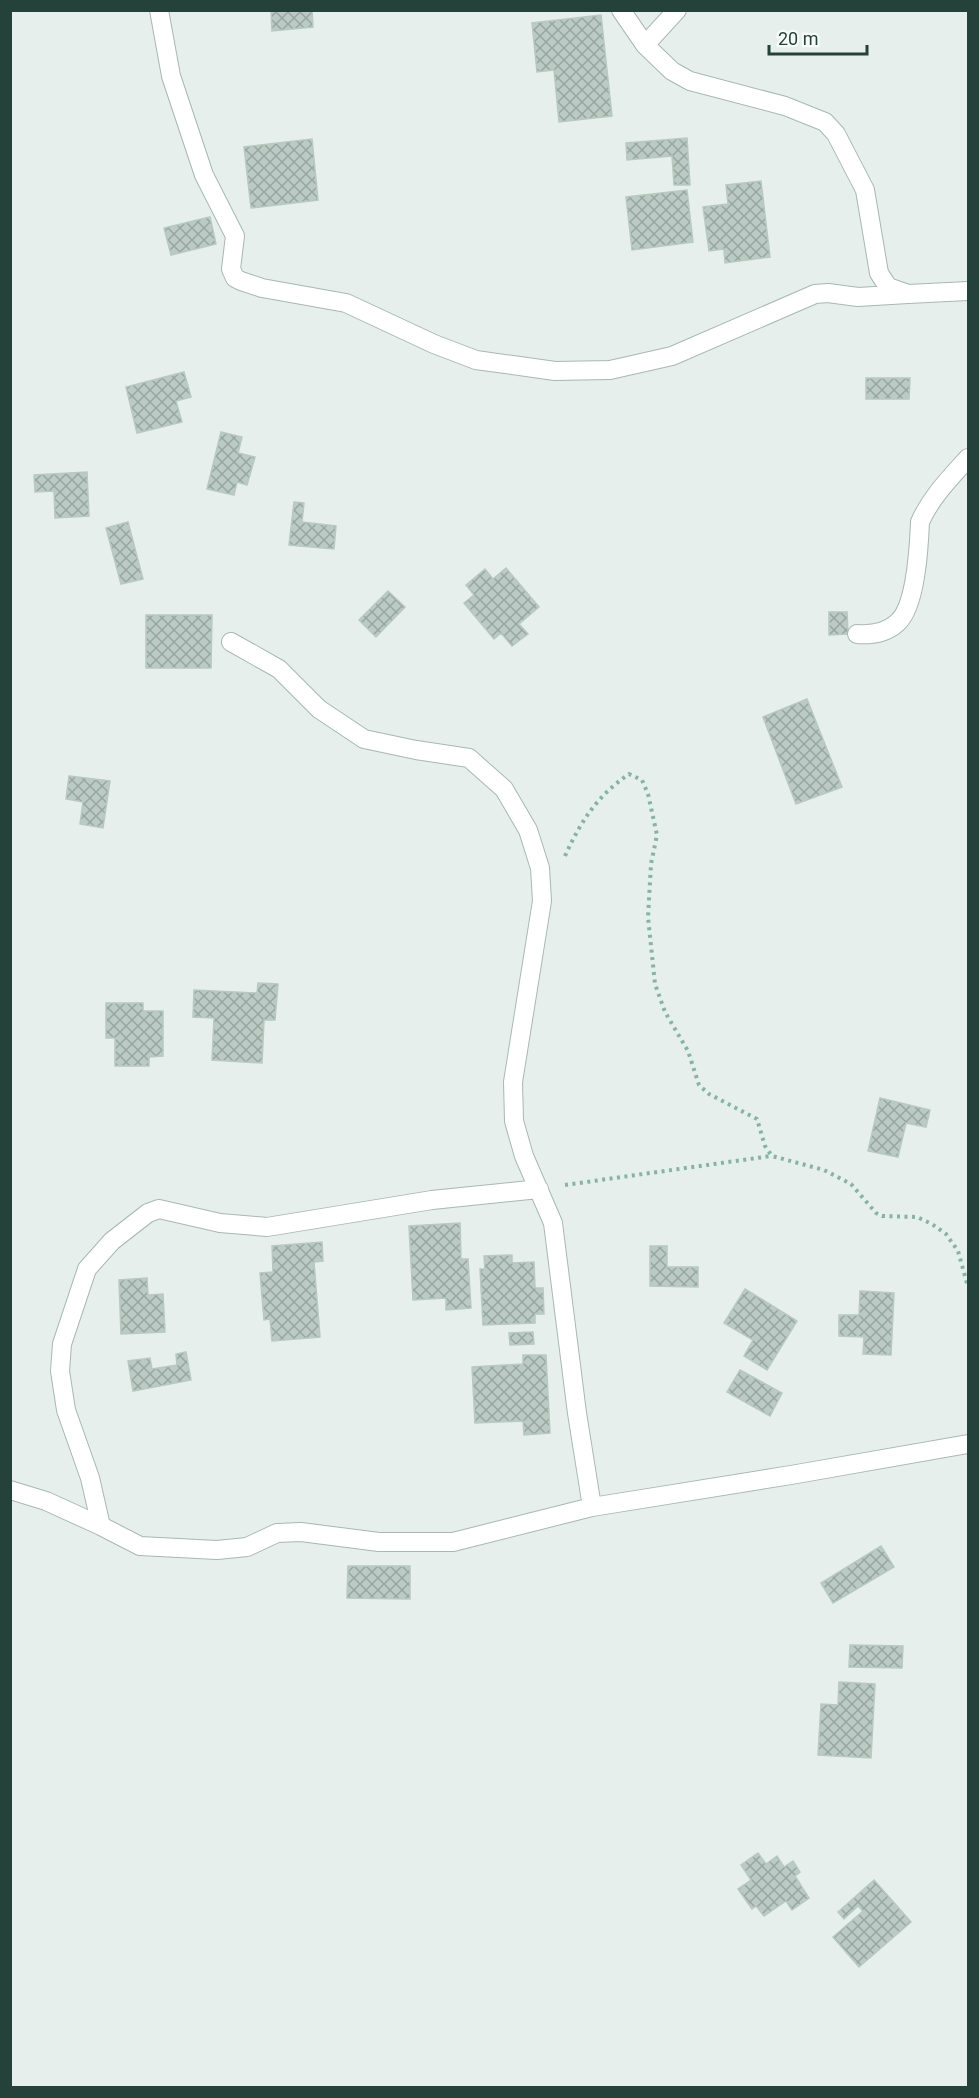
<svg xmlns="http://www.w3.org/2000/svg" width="979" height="2098" font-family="Roboto,sans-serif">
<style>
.building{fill:url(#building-cross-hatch);stroke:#b8c9c2;stroke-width:1.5}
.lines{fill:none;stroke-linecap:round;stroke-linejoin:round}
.minor-casing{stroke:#a8b8b2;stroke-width:20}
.path{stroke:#86b3a5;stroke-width:4;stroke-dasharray:3 4.5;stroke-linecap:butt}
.minor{stroke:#fff;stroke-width:18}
</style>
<defs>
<pattern id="building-cross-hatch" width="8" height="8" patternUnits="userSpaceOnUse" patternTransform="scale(1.5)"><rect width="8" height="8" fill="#bbcac4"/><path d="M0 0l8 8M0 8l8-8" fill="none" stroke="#98a6a0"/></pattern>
</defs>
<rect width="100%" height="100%" fill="#e6efeb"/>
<path class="building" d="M271 10H312L313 27 272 31Z
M601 15 612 116 559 122 554 70 537 72 532 23Z
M687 138 690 185H674L672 156 627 160 626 143Z
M312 139 318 200 251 208 244 147Z
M761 181 770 257 725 263 724 249 709 251 703 207 728 204 726 185Z
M687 190 693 242 632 250 626 197Z
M210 217 216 244 171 255 164 228Z
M184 372 191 397 176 401 182 422 137 433 126 387Z
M866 378H910L909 399H866Z
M221 432 242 437 238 453 255 457 247 485 237 482 234 495 207 489Z
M87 472 89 516 55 518 54 491 35 492 34 475Z
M294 502 304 503 302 522 336 526 334 549 289 545Z
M128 522 143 579 121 584 106 528Z
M506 568 539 607 519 624 528 634 512 646 501 633 494 639 464 603 474 595 466 585 485 569 493 579Z
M388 591 405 607 376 637 359 620Z
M829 612H847L848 634 829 635Z
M146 615H212L211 668H146Z
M807 699 842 787 796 804 763 717Z
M69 776 110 781 103 828 80 824 83 802 66 799Z
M258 983 278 984 275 1020H264L262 1063 212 1060 214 1018 193 1017 194 990 257 993Z
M106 1003H143V1011H163V1056L149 1057V1066H115V1038H106Z
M880 1098 930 1110 926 1127 906 1123 898 1157 868 1151Z
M460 1223 461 1259H468L471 1308 446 1310V1298L413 1300 409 1226Z
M322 1242 323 1261 314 1262 320 1337 272 1341 270 1319 264 1320 260 1273 273 1272 272 1246Z
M650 1246H667V1267H698V1287L650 1286Z
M512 1255V1263L534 1262 535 1288H543L544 1314H535V1323L483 1325 480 1269H485L484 1256Z
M147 1278 148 1295 163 1294 165 1332 121 1334 119 1280Z
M745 1289 797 1321 767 1370 744 1356 753 1340 724 1323Z
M860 1291 894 1293 891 1355 863 1354 864 1337 839 1336V1315H859Z
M533 1332 534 1344 510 1345 509 1333Z
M186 1352 191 1380 133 1391 128 1361 150 1358 152 1369 177 1365 176 1354Z
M523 1355H546L550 1433 524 1435 523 1421 475 1423 472 1367 523 1364Z
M740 1370 782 1393 770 1416 727 1392Z
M881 1546 894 1567 833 1603 821 1583Z
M348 1566H410V1599L347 1598Z
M850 1645 903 1646 902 1668 849 1667Z
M839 1682 875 1684 871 1758 818 1755 821 1704 838 1705Z
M758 1853 766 1864 777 1856 784 1867 793 1861 800 1872 795 1876 809 1898 792 1910 786 1901 764 1916 756 1906 752 1909 738 1889 751 1880 741 1865Z
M874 1880 911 1922 859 1967 833 1937 863 1911 858 1906 844 1919 838 1912Z"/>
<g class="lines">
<defs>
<path id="minor" d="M159 10 171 76 204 175 235 236 231 269 235 278 241 281 262 288 346 303 434 344 476 360 555 371 610 370 672 356 815 294 828 293 858 297 908 294
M621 10 645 45 672 71 690 81 785 106 825 122 836 134 865 190 879 273 888 287 908 294 968 291
M645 45 677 10
M857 634C870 635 886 633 897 623 916 607 919 546 920 522 931 497 950 478 968 458
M231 642 279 669 319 709 364 739 416 750 469 758 504 789 528 830 540 868 542 901 513 1082 514 1121 524 1156 553 1223 577 1413 592 1507
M10 1490 46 1501 101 1526 140 1546 217 1550 247 1547 277 1533 301 1532 379 1542H453L592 1507 791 1475 968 1444
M101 1526 90 1478 66 1410 60 1371 62 1344 87 1269 112 1241 148 1213 159 1209 220 1223 267 1227 432 1200 539 1189"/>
</defs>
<use href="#minor" class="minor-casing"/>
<path class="path" d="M565 856C581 821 597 796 629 774L642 780 648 794 657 835 651 864 648 917 655 984 665 1012 688 1051 699 1085 709 1094 757 1119 765 1146 772 1156 824 1170 851 1184 876 1213 882 1216 917 1217 932 1224 946 1234 958 1251 968 1287
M565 1185 771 1156"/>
<use href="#minor" class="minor"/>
</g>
<rect width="979" height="2098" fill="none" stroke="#24423a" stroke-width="24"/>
<path d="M769 45v9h98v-9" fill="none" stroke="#24423a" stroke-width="3"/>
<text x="778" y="45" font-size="18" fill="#24423a" stroke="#f7fbf9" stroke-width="4.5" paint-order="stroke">20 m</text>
</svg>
